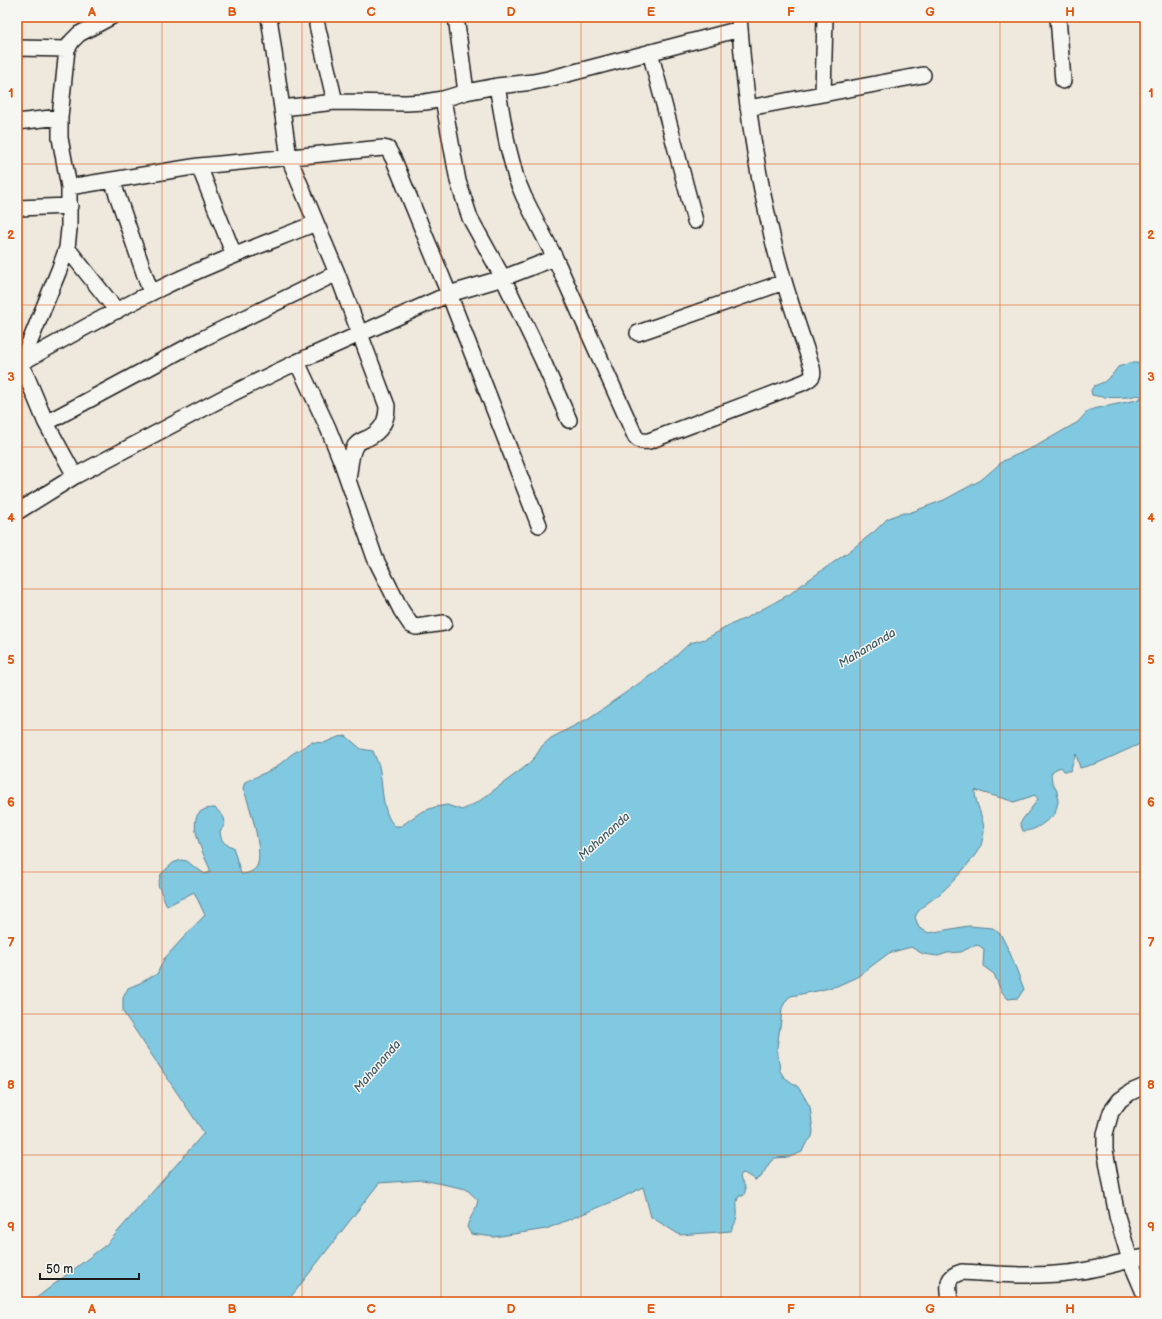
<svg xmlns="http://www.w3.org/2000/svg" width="1162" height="1319" font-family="'Balsamiq Sans',sans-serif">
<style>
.water{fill:#81c8e1;stroke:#598392}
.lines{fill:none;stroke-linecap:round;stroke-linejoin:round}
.minor-casing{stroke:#1c1c1c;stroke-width:18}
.minor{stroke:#f6f6f2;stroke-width:15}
.grid{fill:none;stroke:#de560d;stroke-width:1;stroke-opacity:0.55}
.labels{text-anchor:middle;stroke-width:3;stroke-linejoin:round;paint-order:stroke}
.water-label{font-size:12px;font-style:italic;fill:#3f5861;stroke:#f6f6f2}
.neatline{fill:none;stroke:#de560d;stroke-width:1.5}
.grid-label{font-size:13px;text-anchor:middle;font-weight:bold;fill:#de560d}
</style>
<rect width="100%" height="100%" fill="#efe8dd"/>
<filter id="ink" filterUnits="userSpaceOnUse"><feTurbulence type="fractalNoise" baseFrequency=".025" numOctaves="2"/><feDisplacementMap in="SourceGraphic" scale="8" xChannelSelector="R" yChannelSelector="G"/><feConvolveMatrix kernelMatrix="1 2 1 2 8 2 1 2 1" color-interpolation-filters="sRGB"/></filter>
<g filter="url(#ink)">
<path class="water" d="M1130 363H1137L1141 365 1143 375 1145 374V741L1140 744 1098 763 1080 768 1076 754 1070 771H1064L1061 767 1054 770 1051 774 1052 782 1057 791 1058 802 1055 814C1046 821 1035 832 1023 831L1020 823C1026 814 1033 807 1038 799L1035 795 1014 802C1001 797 988 795 975 790 975 805 984 816 984 832 983 836 982 844 980 847 974 859 952 883 942 892 933 900 920 906 915 917L919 928 929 933 968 926 993 928 1001 935 1010 953 1024 989 1018 998 1008 999 1001 991 994 974 983 966 984 949 978 945 971 947 961 952 947 953 938 956 923 954 911 947 889 953 857 977 837 986 817 991 791 996 787 999 782 1008 781 1020 777 1047 780 1071 784 1077 798 1087 802 1093 810 1107 813 1131 812 1137 805 1145 802 1152 790 1157 775 1158 770 1162 761 1177 755 1180 744 1173 741 1174 740 1178C744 1184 748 1189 743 1196H739C736 1203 737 1202 737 1209 738 1217 735 1224 731 1231L680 1235 651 1217 643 1187 619 1199 546 1229 494 1237 471 1234 467 1227C470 1216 476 1211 478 1200L466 1189 423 1180 379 1183 287 1302H31L107 1244 204 1133 123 1012V998L128 988 140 983 157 974 164 959 184 937 205 915 194 892 167 906 158 885 161 874 173 863 181 860 187 861 193 866 205 874 210 872V869C205 858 189 826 198 814 202 809 209 808 215 808 224 816 229 821 220 831 221 842 224 844 233 847L241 874C246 874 254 872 257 866 264 851 249 803 243 788L245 782 275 768 292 754 312 742 324 743 338 737 346 736 361 749 373 751C375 756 377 761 379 766 383 783 381 814 395 826H401L421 812 435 807 447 805 462 810 478 802 525 767 535 757 542 746 551 738 589 718 667 664 690 643 705 639 718 632 730 625 746 618 790 594 804 583 847 553 875 531 887 519 901 513H909L944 500 981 480 1003 461 1038 445 1078 422 1088 411 1093 409 1137 400 1141 398V396C1136 394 1133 397 1128 397 1116 398 1104 398 1092 395L1091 390 1094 386 1104 382 1112 375 1118 367Z"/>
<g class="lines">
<defs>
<path id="minor" d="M269 17 289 158 337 273 387 406C387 421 382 431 368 438 363 440 359 441 355 446 350 455 350 469 348 479
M456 17 466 92
M1058 17 1063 81
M317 25 335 102
M17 48 67 49
M650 52 695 221
M497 86 507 143 516 178 524 197 555 258 635 436C639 441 642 442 649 441L802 383C813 378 815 376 811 364 796 319 780 274 770 227 754 158 744 88 739 17
M823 94 825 17
M443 99 458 181 470 218 503 278 542 359 569 420
M282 108 335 102 406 103 425 102 443 99 466 92 497 86 533 82 548 79 740 29
M748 108 923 75
M17 122 60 117
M199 166 234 255
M112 180 151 293
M69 187 199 166 383 148 388 149 394 160 449 294 539 525
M17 208 70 206
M67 248 117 311
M638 333 784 282
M297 362 328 428 342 463 375 558 401 610 411 625 416 627 444 623
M20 366 59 270 67 248 69 229V187L60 138V117L67 49 72 41 79 34 111 17
M46 423 204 338 337 273
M75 476 46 423 21 363C67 337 113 311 161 288 211 263 264 244 316 223
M17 512 75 476 227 396 297 362 449 294 503 278 555 258
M1145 1086 1131 1092 1120 1100 1111 1112 1105 1134V1150L1117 1216 1130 1260 1145 1295
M950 1302C949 1287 944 1277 962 1272 997 1274 1031 1277 1067 1273 1093 1271 1119 1262 1145 1257"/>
</defs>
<use href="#minor" class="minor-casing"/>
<use href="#minor" class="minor"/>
</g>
</g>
<path class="grid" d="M162 17V1302M302 17V1302M441 17V1302M581 17V1302M721 17V1302M860 17V1302M1000 17V1302M17 164H1145M17 305H1145M17 447H1145M17 589H1145M17 730H1145M17 872H1145M17 1014H1145M17 1155H1145"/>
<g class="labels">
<g class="water-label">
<text transform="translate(867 648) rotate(-31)" y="4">Mahananda</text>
<text transform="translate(604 836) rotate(-42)" y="4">Mahananda</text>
<text transform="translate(377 1066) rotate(-49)" y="4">Mahananda</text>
</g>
</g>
<rect width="1162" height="1319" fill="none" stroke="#f6f6f2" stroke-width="44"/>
<path d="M40 1273v6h99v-6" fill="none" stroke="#1c1c1c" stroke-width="2"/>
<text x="46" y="1273" font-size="12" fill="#1c1c1c" stroke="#f6f6f2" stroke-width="3" paint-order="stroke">50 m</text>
<rect x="22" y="22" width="1118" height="1275" class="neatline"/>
<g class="grid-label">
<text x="92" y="16">A</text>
<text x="232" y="16">B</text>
<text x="371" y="16">C</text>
<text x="511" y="16">D</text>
<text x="651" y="16">E</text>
<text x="791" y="16">F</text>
<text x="930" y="16">G</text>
<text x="1070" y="16">H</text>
<text x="11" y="97">1</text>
<text x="1151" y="97">1</text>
<text x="11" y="239">2</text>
<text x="1151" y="239">2</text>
<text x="11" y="381">3</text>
<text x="1151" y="381">3</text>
<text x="11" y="522">4</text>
<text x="1151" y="522">4</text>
<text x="11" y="664">5</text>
<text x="1151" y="664">5</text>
<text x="11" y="806">6</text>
<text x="1151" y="806">6</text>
<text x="11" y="947">7</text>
<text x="1151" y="947">7</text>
<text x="11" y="1089">8</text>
<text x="1151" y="1089">8</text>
<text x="11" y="1231">9</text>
<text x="1151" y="1231">9</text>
<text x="92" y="1313">A</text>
<text x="232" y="1313">B</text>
<text x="371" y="1313">C</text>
<text x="511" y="1313">D</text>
<text x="651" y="1313">E</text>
<text x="791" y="1313">F</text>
<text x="930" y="1313">G</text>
<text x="1070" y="1313">H</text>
</g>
</svg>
